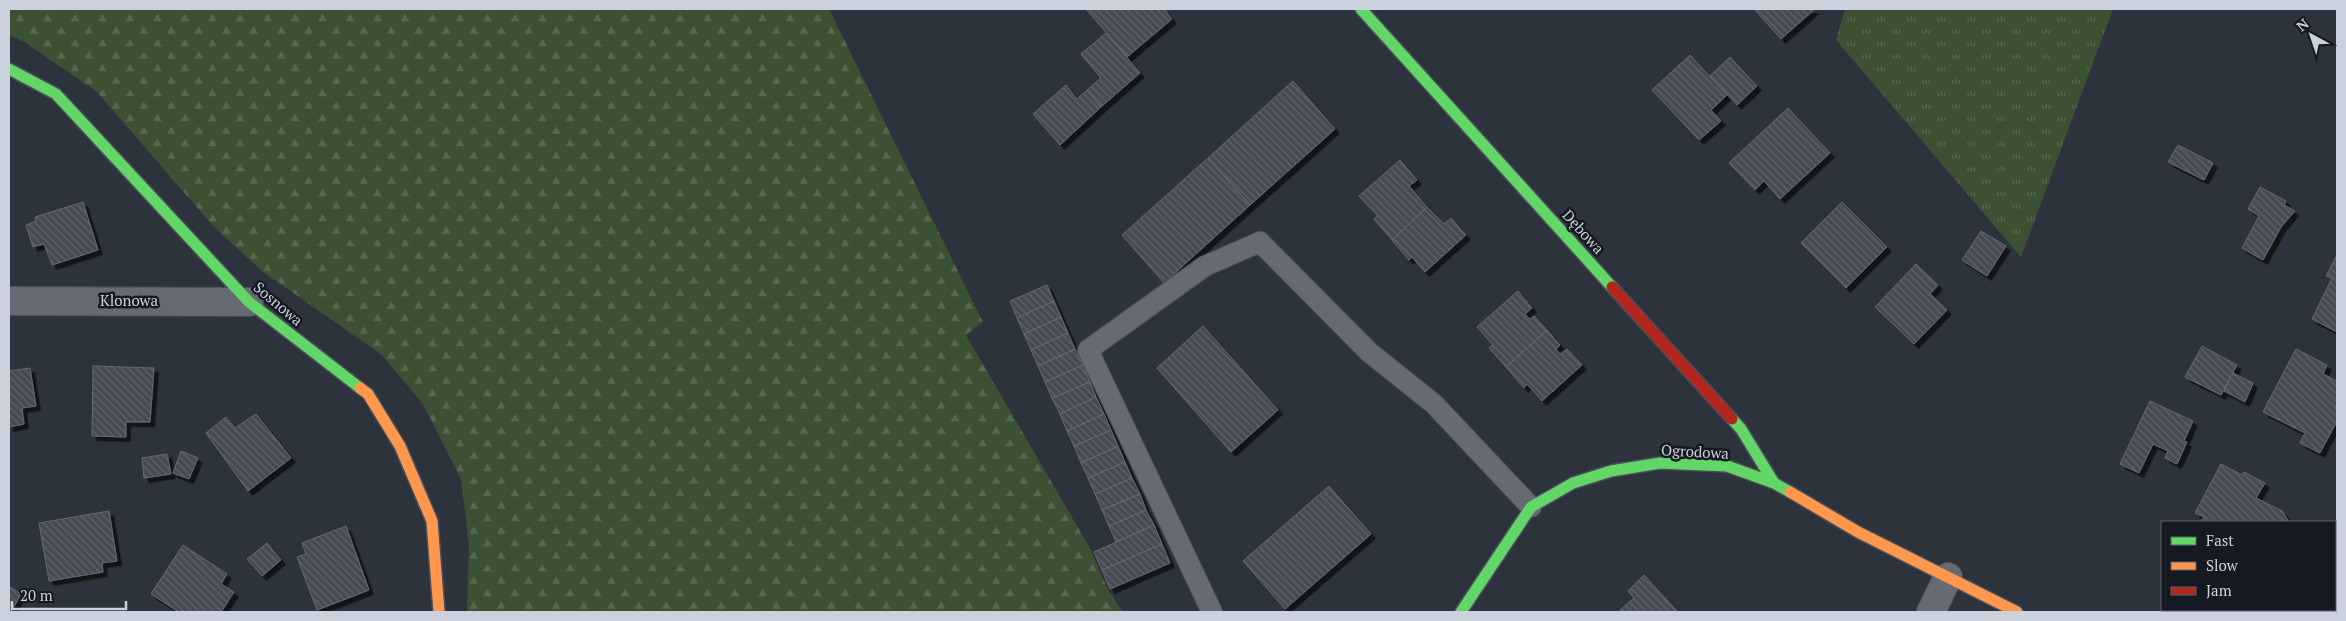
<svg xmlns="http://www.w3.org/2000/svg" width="2346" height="621" font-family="'PT Serif',serif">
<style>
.forest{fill:url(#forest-firs)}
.park{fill:url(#park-tufts)}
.building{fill:url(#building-back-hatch);stroke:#666972;filter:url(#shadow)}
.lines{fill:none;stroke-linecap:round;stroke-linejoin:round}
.lane-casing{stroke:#4a4f58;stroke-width:22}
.street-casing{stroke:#4a4f58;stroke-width:30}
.fast-casing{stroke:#4a4f58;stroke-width:14}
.slow-casing{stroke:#4a4f58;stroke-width:14}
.jam-casing{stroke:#4a4f58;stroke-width:14}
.lane{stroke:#666a73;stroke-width:20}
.street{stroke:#666a73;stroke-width:28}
.fast{stroke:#63d668;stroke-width:11}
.slow{stroke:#ff974d;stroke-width:11}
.jam{stroke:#b3261e;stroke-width:11}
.labels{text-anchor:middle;stroke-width:5;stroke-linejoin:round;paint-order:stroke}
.street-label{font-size:15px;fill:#cbd1dd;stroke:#151921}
</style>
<defs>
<pattern id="forest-firs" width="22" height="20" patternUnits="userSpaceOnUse" patternTransform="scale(1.25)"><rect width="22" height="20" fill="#3c5034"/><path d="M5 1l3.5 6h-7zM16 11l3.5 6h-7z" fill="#576851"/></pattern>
<pattern id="park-tufts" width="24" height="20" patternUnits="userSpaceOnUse" patternTransform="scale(1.25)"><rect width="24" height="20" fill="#3c5034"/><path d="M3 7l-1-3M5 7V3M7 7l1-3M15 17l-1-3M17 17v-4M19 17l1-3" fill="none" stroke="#576851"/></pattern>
<pattern id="building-back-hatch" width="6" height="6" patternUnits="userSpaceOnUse" patternTransform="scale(1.25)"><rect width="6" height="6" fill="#464a52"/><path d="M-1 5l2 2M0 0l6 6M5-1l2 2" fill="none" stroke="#5f636a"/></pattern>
<filter id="shadow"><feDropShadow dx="4.5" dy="4.5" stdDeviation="0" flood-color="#0009"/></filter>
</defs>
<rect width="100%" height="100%" fill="#2d333d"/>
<path class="forest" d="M9 9H829L983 322 966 335 1091 550 1107 588 1123 612H467L469 544 461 479 423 404 382 355 262 271 214 227 97 92 23 41 9 35Z"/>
<path class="park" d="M1845 9H2113L2021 257 1836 40Z"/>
<path class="building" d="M1086 9H1164L1172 19 1127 57Z
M1754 9H1815L1781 39Z
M1106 33 1140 73 1101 107 1087 90 1101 78 1081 54Z
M1690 55 1727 95 1711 110 1721 121 1699 140 1652 90Z
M1730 57 1757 86 1737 105 1710 76Z
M1293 81 1335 129 1250 205 1208 158Z
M1066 85 1077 99 1087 90 1101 107 1060 145 1033 114Z
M1788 108 1830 153 1780 199 1764 181 1755 190 1729 163Z
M2178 145 2213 163 2204 180 2168 162Z
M1208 158 1250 205 1164 283 1122 235Z
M1400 160 1417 180 1409 186 1427 207 1392 240 1374 219 1378 216 1359 196Z
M2260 187 2286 201 2284 205 2295 211 2281 227 2263 260 2242 248 2259 216 2248 209Z
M83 202 98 250 52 265 44 244 33 247 26 225 36 221 35 217Z
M1842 202 1887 247 1846 288 1801 243Z
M1427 207 1444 224 1451 218 1466 235 1425 272 1412 257 1409 260 1392 240Z
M1981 231 2006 246 1987 276 1962 260Z
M2337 255V332L2312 319 2332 278 2326 276Z
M1916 264 1938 285 1930 294 1947 310 1914 344 1875 307Z
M1047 285 1054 301 1017 318 1010 301Z
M1518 291 1532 308 1525 314 1530 319 1534 316 1547 330 1506 367 1489 348 1493 345 1477 327Z
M1054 301 1061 317 1024 334 1017 318Z
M1061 317 1068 333 1031 350 1024 334Z
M1203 326 1278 410 1231 452 1157 368Z
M1547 330 1560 345 1556 349 1560 354 1567 349 1582 365 1542 401 1527 384 1524 388 1506 367Z
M1068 333 1075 349 1038 366 1031 350Z
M2202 346 2237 365 2221 395 2185 377Z
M1075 349 1083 365 1045 382 1038 366Z
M2296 349 2327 365 2323 374 2337 381V403L2335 408 2337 410V421L2320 453 2300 443 2305 433 2263 412Z
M1083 365 1090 382 1052 398 1045 382Z
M93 366 154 368 150 422H126V437L92 436Z
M30 368 36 406 22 408 24 424 9 427V371Z
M2233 373 2253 383 2245 402 2224 391Z
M1090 382 1096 397 1060 414 1052 398Z
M1096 397 1104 414 1067 431 1060 414Z
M2150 401 2193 421 2184 441 2187 442 2177 464 2165 458 2168 451 2153 444 2139 473 2120 464Z
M256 414 291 458 248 491 206 433 226 417 235 428Z
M1104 414 1111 430 1074 446 1067 431Z
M1111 430 1118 446 1081 463 1074 446Z
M1118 446 1125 462 1088 478 1081 463Z
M181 451 198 458 189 479 173 473Z
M167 454 171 474 144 478 142 458Z
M1125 462 1132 478 1095 494 1088 478Z
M2221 464 2242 475 2244 472 2265 483 2256 498 2282 511 2289 522H2201L2204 517 2195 513Z
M1132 478 1140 494 1102 510 1095 494Z
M1329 486 1371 534 1285 609 1243 561Z
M1140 494 1146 510 1109 526 1102 510Z
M1146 510 1154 525 1116 542 1109 526Z
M109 511 117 561 102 563 103 572 49 581 39 523Z
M1154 525 1162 544 1102 570 1094 552Z
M346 526 369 590 317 610 297 557 306 554 302 543Z
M267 543 281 560 262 576 247 559Z
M1162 544 1170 563 1110 589 1102 570Z
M183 545 227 574 221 584 234 592 221 612H179L151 594Z
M1644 575 1678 612H1618L1634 598 1628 591Z
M9 586 21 594 11 612H9Z"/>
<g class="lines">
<defs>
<path id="lane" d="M1212 612 1088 350 1205 266 1260 242 1369 352 1434 404 1531 507"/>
<path id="street" d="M9 301 249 302
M1931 612 1948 577"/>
<path id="fast" d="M1361 9 1612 287
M9 69 56 94 249 302 360 388
M1732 419 1741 429 1774 483
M1461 612 1531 507 1573 483 1611 471 1660 463 1727 466 1774 483 1790 492"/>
<path id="slow" d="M360 388 368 394 400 446 432 521 439 612
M1790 492 1858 532 2017 612"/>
<path id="jam" d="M1612 287 1732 419"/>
</defs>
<use href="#lane" class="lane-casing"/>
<use href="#street" class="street-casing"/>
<use href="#fast" class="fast-casing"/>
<use href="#slow" class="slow-casing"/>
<use href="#jam" class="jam-casing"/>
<use href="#lane" class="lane"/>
<use href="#street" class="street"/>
<use href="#fast" class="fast"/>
<use href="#slow" class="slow"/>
<use href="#jam" class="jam"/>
</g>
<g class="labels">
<g class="street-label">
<text transform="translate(1583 232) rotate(48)" y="5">Dębowa</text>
<text x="129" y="306">Klonowa</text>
<text transform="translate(278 304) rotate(40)" y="5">Sosnowa</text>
<text transform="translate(1695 452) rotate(3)" y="5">Ogrodowa</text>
</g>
</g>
<rect width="2346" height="621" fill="none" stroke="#cbd1dd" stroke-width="20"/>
<rect x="2161" y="521" width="175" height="90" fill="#151921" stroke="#5e636c"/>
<rect x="2171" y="537" width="25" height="8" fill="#63d668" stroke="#5e636c"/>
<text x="2206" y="546" font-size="15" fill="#cbd1dd">Fast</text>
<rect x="2171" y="562" width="25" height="8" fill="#ff974d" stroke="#5e636c"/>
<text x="2206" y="571" font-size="15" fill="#cbd1dd">Slow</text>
<rect x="2171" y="587" width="25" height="8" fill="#b3261e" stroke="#5e636c"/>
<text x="2206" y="596" font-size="15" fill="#cbd1dd">Jam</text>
<g transform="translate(2311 35) rotate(320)" stroke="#151921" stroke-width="4" paint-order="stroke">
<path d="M0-4L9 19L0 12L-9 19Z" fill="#cbd1dd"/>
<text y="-8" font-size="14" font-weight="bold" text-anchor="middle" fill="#cbd1dd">N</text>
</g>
<path d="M12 601v8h114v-8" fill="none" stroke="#cbd1dd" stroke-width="2.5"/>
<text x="20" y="601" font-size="15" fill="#cbd1dd" stroke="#151921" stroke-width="4" paint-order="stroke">20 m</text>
</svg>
